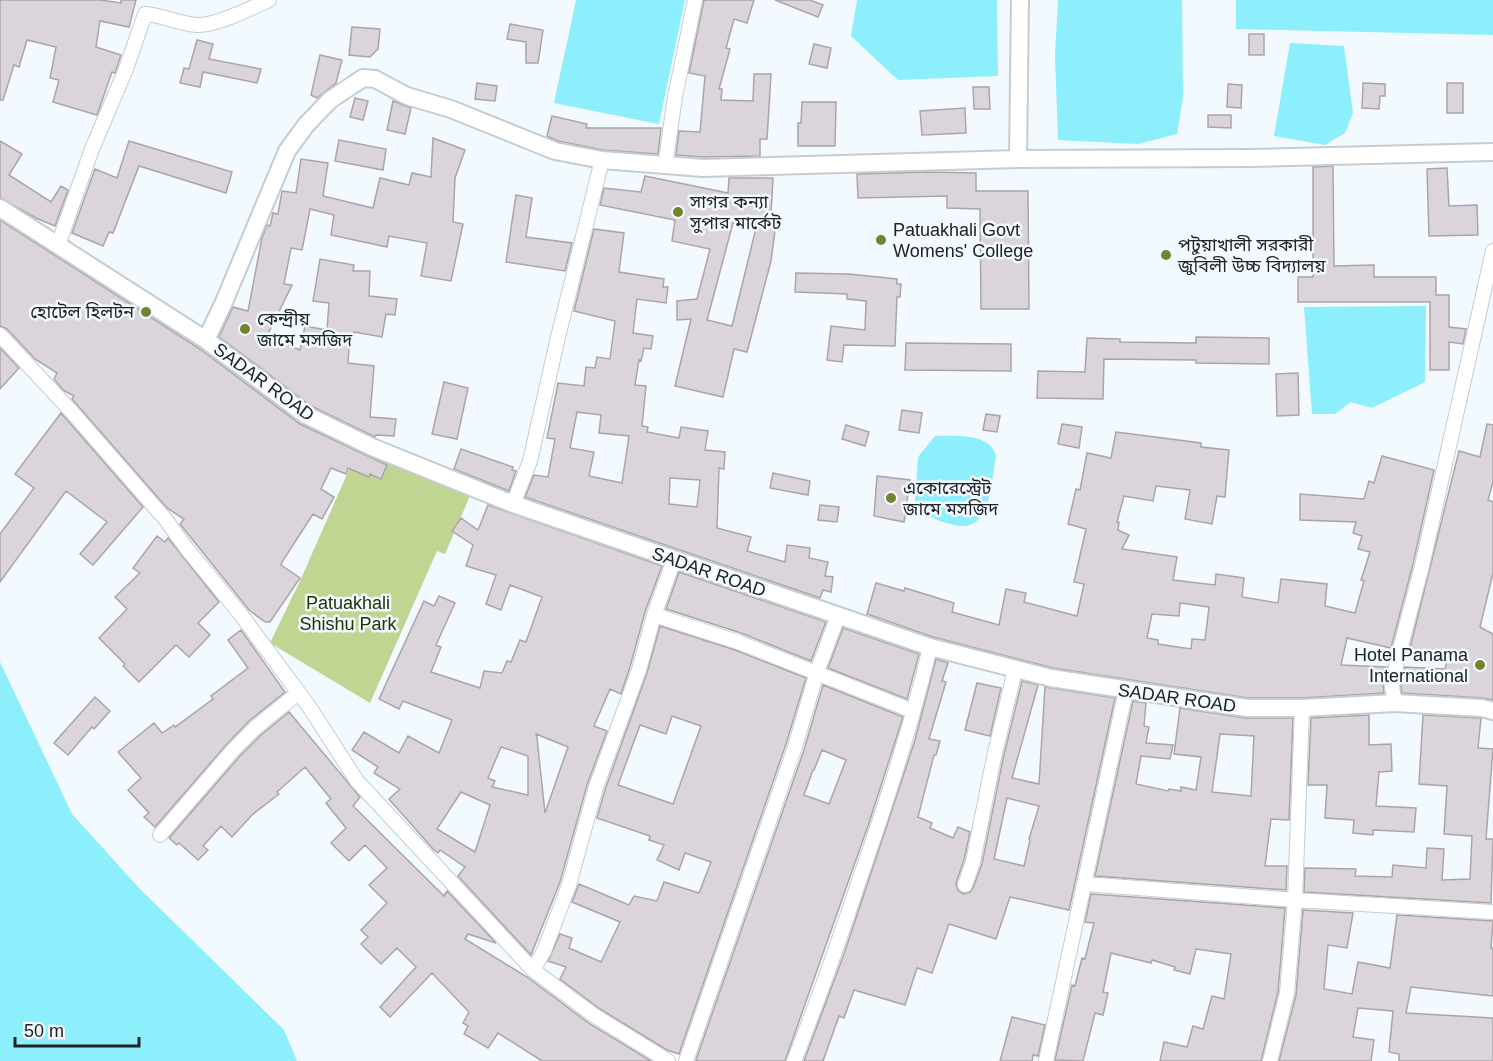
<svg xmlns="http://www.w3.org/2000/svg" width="1493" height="1061" font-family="Arial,'Noto Sans Bengali',sans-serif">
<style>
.green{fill:#c0d592}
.water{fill:#8deefc}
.building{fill:#dbd4da;stroke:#aba4aa;stroke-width:1.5;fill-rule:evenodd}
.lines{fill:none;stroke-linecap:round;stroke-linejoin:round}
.minor-casing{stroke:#c5cdd2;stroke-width:16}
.tertiary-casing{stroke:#c5cdd2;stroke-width:20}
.minor{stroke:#fff;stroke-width:14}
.tertiary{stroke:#fff;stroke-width:16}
.poi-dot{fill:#728332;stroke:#f2f9ff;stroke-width:2}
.labels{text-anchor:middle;stroke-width:5;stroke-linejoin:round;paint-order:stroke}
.poi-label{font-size:18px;fill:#202325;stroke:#f2f9ff;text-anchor:start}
.street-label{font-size:18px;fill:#202325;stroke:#f2f9ff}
.park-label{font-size:18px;fill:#263200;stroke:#f2f9ff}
</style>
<rect width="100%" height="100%" fill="#f2f9ff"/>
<path class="green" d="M359 447 470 496 445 554 437 551 370 703 270 643 300 581Z"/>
<path class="water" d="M576 0H685L659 124 554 103Z
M857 0H997L998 76 898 80 851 36Z
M1058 0H1182L1183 97 1177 134 1138 144 1058 140 1055 56Z
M1236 0H1493V35L1236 29Z
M1290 43 1344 46 1353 113 1345 133 1325 145 1274 136Z
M1426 306 1425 382 1372 408 1351 402 1335 414H1312L1304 307Z
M935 436C954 436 991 433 996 456 991 482 992 534 954 525 931 519 931 518 915 501L918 457Z
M0 662 72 814 139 888 284 1030 297 1061H0Z"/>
<path class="building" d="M0 0H100L121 3V0H136L129 27 100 21 96 47 121 55 115 73 112 72 97 115 53 102 59 80 50 78 56 47 27 40 19 67 14 65 3 100H0Z
M704 0H754L747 23 734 19 726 48 730 49 719 89H722L721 100 753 101 754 74H771L767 139H760V156L703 157 676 155 679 131 700 132 705 76 689 73Z
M775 0H810L823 5 818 17Z
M510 24 543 30 538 63H526V42L507 39Z
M352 27 380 29 378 49 370 57 349 55Z
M1249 34H1264V55H1249Z
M197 40 213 44 209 59 261 69 257 83 203 72 200 87 180 83 184 68 189 69Z
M814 44 831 48 827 68 809 64Z
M320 55 342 60 336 83 317 98 311 95Z
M477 83 497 86 495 101 475 99Z
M1363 83 1385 84V96H1380L1379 109 1362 108Z
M1447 83H1463V113H1447Z
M1228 84 1242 85 1241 108 1227 107Z
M973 87H989L990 109H974Z
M355 98 368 101 363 120 350 117Z
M393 101 411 108 405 134 387 130Z
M802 102H836L835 146H798V123H801Z
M965 108 966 133 922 135 920 111Z
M1208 115H1231V128L1208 127Z
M552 116 587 124 586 128H661L658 154 603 150 558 141 547 136Z
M433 138 465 150 455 178 453 222 463 224 451 281 421 276 427 243 389 236 387 247 331 235 334 215 310 209 302 250 291 248 284 284 292 285 267 336 300 350 305 326 327 330 329 303 313 301 320 259 354 265 353 271H370L369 296 397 299 395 315 386 314 382 337 354 332V335L350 334 348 363 374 366 370 417 396 419 394 436 376 435 375 437 311 406 219 337 233 307 248 311 262 238 267 225 270 226 273 213 278 214 282 191 296 193 301 159 328 163 323 196 373 208 380 178 409 185 412 173 431 177Z
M339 140 386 149 383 170 335 161Z
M0 141 22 154 9 175 51 202 61 186 68 190 55 226 36 218 0 198Z
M129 141 232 172 226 193 139 166 113 233 109 232 103 246 72 233 95 169 117 178Z
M1333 166 1334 266 1374 265V277H1436V295H1449V327L1466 329 1463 344 1449 342V370H1430V302H1298V277H1313V167Z
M1447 168 1449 206 1477 205 1478 235 1429 236 1427 169Z
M927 172 976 173V191H1028L1029 309H981L980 209 947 208V196L858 198 857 174Z
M645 176 728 193 729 178H773L771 214 777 215 771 261 747 352 734 349 723 397 675 386 691 319 677 320V301L697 299 710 249 672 241 675 220 600 205 604 188 641 192ZM733 223 756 228 732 326 707 320Z
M516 195 532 198 526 237 572 243 565 271 506 262Z
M0 220 200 349 300 424 387 465 381 479 370 474 369 477 348 468 346 474 331 468 321 489 334 497 322 519 313 514 282 562 281 565 300 578 270 622H265L249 610 180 524 184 519 167 508 72 399 74 396 63 390 54 379 57 373 35 359 7 329 0 326Z
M594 229 624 233 619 272 664 279 663 287H668L666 303 637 299 633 333 653 336 651 349 644 348 641 361 639 360 635 385 646 386 642 426 648 427 647 432 679 438 681 427 708 431 705 450 725 452 724 469 719 468 717 528 751 537 747 551 785 562 787 545 810 548 809 558 828 562 825 576 833 577 831 592 823 590 820 598 525 497 534 475 548 477 555 439 547 438 558 383 584 386 586 367 595 368 597 357 610 359 615 321 574 311ZM577 412 601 415 599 433 629 436 622 483 589 476 594 452 570 448ZM670 478 700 480 697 507 669 504Z
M796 273 849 274 897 279V284H901L900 297H897L895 346 844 345 842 362 827 360 831 326 865 330 866 301 847 299V294L795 292Z
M1196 337 1269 338V364L1196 363V360L1104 359 1103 399 1037 398 1038 371 1085 372 1087 338 1120 339V342L1196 343Z
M906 343 1011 344V371L905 370Z
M0 348 19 368 0 389Z
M1298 373 1299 415 1277 416 1276 374Z
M444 382 468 388 457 439 432 434Z
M902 410 922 413 919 433 899 430Z
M61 413 143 507 93 565 80 554 107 522 66 491 0 582V534L34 488 15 474Z
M986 414 1000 416 997 432 983 430Z
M1062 424 1082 427 1079 448 1058 444Z
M1487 424 1493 425V482L1488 500 1493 502V573L1480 627 1493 634V700L1483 698 1402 693 1401 687 1405 667 1445 669 1447 660 1409 652 1459 451 1480 457Z
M846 425 869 432 865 446 842 439Z
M1116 432 1201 443V447L1229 450 1225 497 1217 496 1212 524 1185 519 1190 490 1156 486 1153 501 1124 496 1117 522H1119L1118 530 1129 535 1122 549 1177 557 1173 580 1215 585 1216 574 1244 578 1242 597 1278 603 1281 579 1327 584 1325 606 1355 613 1364 581 1361 580 1370 552 1358 549 1362 536 1353 533 1356 522 1300 520V494L1364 499 1369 481 1374 483 1382 456 1434 470 1413 564 1391 648 1347 638 1341 665 1387 667 1383 685 1384 693 1302 698H1248L1053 668 933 637 867 614 876 583 904 591 905 588 954 603 952 612 999 625 1006 589 1026 593 1024 602 1077 616 1084 584 1074 582 1086 529 1068 524 1076 489 1080 490 1087 453 1111 458ZM1180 603 1209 607 1205 640 1192 639 1191 649 1158 644V640L1147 638 1152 614 1179 616Z
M461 449 513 467 512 470 516 471 509 491 454 469Z
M773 473 810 481 808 495 770 488Z
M877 476 910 480 904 522 874 516Z
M488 505 662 566 645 612 630 667 621 694 610 689 594 726 607 731 587 785 560 882 531 955 458 876 465 867 440 850 438 853 433 849 389 799 400 789 374 773 378 767 352 750 364 732 399 753 408 736 439 753 452 720 403 701 399 709 379 699 424 601 434 606 439 596 455 603 436 645 441 647 431 672 480 688 484 671 502 673 507 661 511 662 520 640 526 642 542 597 510 585 501 610 486 604 496 575 466 566 473 545 452 531 461 518 478 530ZM536 734 568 747 545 813 537 738ZM501 747 528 756V795L492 787 495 781 488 778ZM461 792 490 805 475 852 437 829Z
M820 505 839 507 837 522 818 520Z
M157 536 165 542 168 538 219 602 198 623 210 635 189 657 176 645 139 682 123 666 125 664 99 638 127 609 115 597 140 573 133 568Z
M679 572 826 622 811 661 741 633 666 609Z
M660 626 735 650 806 678 786 744 679 1054 667 1050 600 1009 560 979 566 967 548 961 560 934 572 938 569 948 601 962 620 922 572 902 579 884 629 905 634 896 657 901 664 882 699 893 711 862 685 853 679 870 657 860 664 845 649 840 650 836 597 818 605 790 647 673ZM672 716 701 726 673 804 618 785 640 725 666 734Z
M843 628 919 654 907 699 828 668Z
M241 630 285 692 249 721 227 744 155 827 144 817 149 813 128 790 141 778 118 752 154 723 162 733 174 725 175 727 213 699 211 696 248 668 228 640Z
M936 659 948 663 942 681 946 682 929 739 940 741 936 755H934L918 817 932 823 930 828 953 838 958 827 970 832 964 860 956 883 958 890 963 894 970 892 973 888 982 864 1003 759 1022 681 1038 685 1012 778 1039 784 1045 687 1115 698 1069 910 1010 897 996 939 949 924 932 973 917 968 905 1005 854 990 844 1018 839 1016 823 1061H804L844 954 886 828 915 740ZM1007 798 1039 806 1029 839 1030 840 1024 866 994 859Z
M977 683 1001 688 990 736 965 730Z
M823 685 903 717 869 823 785 1061H698L696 1060 804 750ZM822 750 846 760 829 804 804 795 813 770H814Z
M95 697 110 711 94 729 92 727 68 755 54 743Z
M1133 701 1146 703 1144 726 1149 727 1146 743 1173 745 1170 759 1141 756 1136 784 1168 791 1169 789 1181 791V787L1196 790 1201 757 1174 754 1180 708 1245 718H1293L1289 820 1271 819 1265 866H1287L1286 890 1095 876ZM1220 734 1254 736 1251 796 1212 792Z
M289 712 360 797 353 806 444 896 447 891 496 943 468 934 465 939 527 977 590 1024 651 1061H542L498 1033 488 1048 464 1034 468 1026 463 1023 469 1012 432 973 390 1017 380 1007 416 967 397 948 381 964 361 944 368 937 361 930 387 903 369 885 387 868 365 845 349 861 331 843 346 828 326 803 331 799 305 767 277 792 279 794 253 814 232 837 221 826 203 846 208 850 198 860 179 843 177 845 169 838 240 756 261 735Z
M1369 715V745L1391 744 1392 771 1379 772 1376 806 1416 808 1414 832 1373 830V835L1353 833 1354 820 1325 818 1327 785H1308L1311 718Z
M1423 715 1481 718 1478 748 1493 749 1486 839H1493L1491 903 1304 892 1305 868 1356 869 1355 876 1392 877 1393 865 1426 868 1427 848 1444 849 1442 880 1470 879 1472 836 1444 834 1447 786 1419 784Z
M1091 894 1285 908 1278 992 1261 1061H1160L1164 1042 1187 1047 1193 1026 1203 1029 1212 996 1224 999 1231 954 1196 949 1190 974 1174 970 1175 967 1152 960 1151 963 1111 953 1103 992 1108 993 1103 1015 1095 1013 1083 1061 1055 1060 1072 985 1075 986 1082 958 1085 959 1094 923 1085 922Z
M1303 910 1353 913 1347 948 1328 945 1324 989 1352 994 1358 962 1390 968 1397 915 1493 921 1491 948H1493V996L1411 987 1406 1013 1493 1018V1061H1399V1054L1389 1052 1393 1011 1358 1008 1353 1037 1374 1040 1371 1061H1279L1296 995Z
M1012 1017 1045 1025 1038 1056 1033 1055 1032 1061H1000Z"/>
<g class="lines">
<defs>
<path id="minor" d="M665 166 675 97 695 0
M58 245 92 149 126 69 145 14C163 15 179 24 197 25 215 26 252 8 269 0
M0 335 72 412 166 520 187 549 242 616 310 708 357 781 533 970 595 1016 668 1061
M513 504 530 461 558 337 602 160
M654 615 738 642 913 711
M1395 703 1392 687 1398 657 1422 566 1493 251
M160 835 233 750 255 728 298 693
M1085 884 1295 900 1302 708
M965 885 973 862 994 757 1015 670
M533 970 544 951 569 885 596 787 639 670 654 615 674 560
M686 1061 795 747 817 672 838 616
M794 1061C817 1003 838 944 858 884 885 806 911 728 930 647
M1046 1061 1126 690
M1270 1061 1287 993 1295 900 1493 912"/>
<path id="tertiary" d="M1018 159 1020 0
M0 208 206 340 306 415 372 447 513 504 930 647 1051 678 1247 708H1302L1395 703 1482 708 1493 711
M206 340 224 302 287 151 306 125 330 100 363 78 375 79 407 96 451 109 555 151 602 160 703 168 1018 159 1249 158 1493 152"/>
</defs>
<use href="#minor" class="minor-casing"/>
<use href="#tertiary" class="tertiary-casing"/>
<use href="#minor" class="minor"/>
<use href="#tertiary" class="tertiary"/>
</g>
<g class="poi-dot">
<circle cx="678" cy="212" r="6"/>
<circle cx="881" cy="240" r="6"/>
<circle cx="1166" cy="255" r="6"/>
<circle cx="146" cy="312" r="6"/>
<circle cx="245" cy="329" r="6"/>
<circle cx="891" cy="498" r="6"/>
<circle cx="1480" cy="665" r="6"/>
</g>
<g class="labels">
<g class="poi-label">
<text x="690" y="208">সাগর কন্যা<tspan x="690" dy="21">সুপার মার্কেট</tspan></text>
<text x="893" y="236">Patuakhali Govt<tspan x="893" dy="21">Womens' College</tspan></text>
<text x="1178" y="251">পটুয়াখালী সরকারী<tspan x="1178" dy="21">জুবিলী উচ্চ বিদ্যালয়</tspan></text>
<text x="134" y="318" text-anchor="end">হোটেল হিলটন</text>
<text x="257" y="325">কেন্দ্রীয়<tspan x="257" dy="21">জামে মসজিদ</tspan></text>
<text x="903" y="494">একোরেস্ট্রেট<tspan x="903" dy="21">জামে মসজিদ</tspan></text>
<text x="1468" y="661" text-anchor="end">Hotel Panama<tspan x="1468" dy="21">International</tspan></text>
</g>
<g class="street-label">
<text transform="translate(264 382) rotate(36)" y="6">SADAR ROAD</text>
<text transform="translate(709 572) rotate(19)" y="6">SADAR ROAD</text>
<text transform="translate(1177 698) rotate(8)" y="6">SADAR ROAD</text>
</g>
<g class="park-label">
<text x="348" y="609">Patuakhali<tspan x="348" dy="21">Shishu Park</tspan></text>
</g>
</g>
<path d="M15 1037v9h124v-9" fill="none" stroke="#202325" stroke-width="3"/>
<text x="24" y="1037" font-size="18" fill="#202325" stroke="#f2f9ff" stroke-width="4.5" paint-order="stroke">50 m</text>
</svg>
